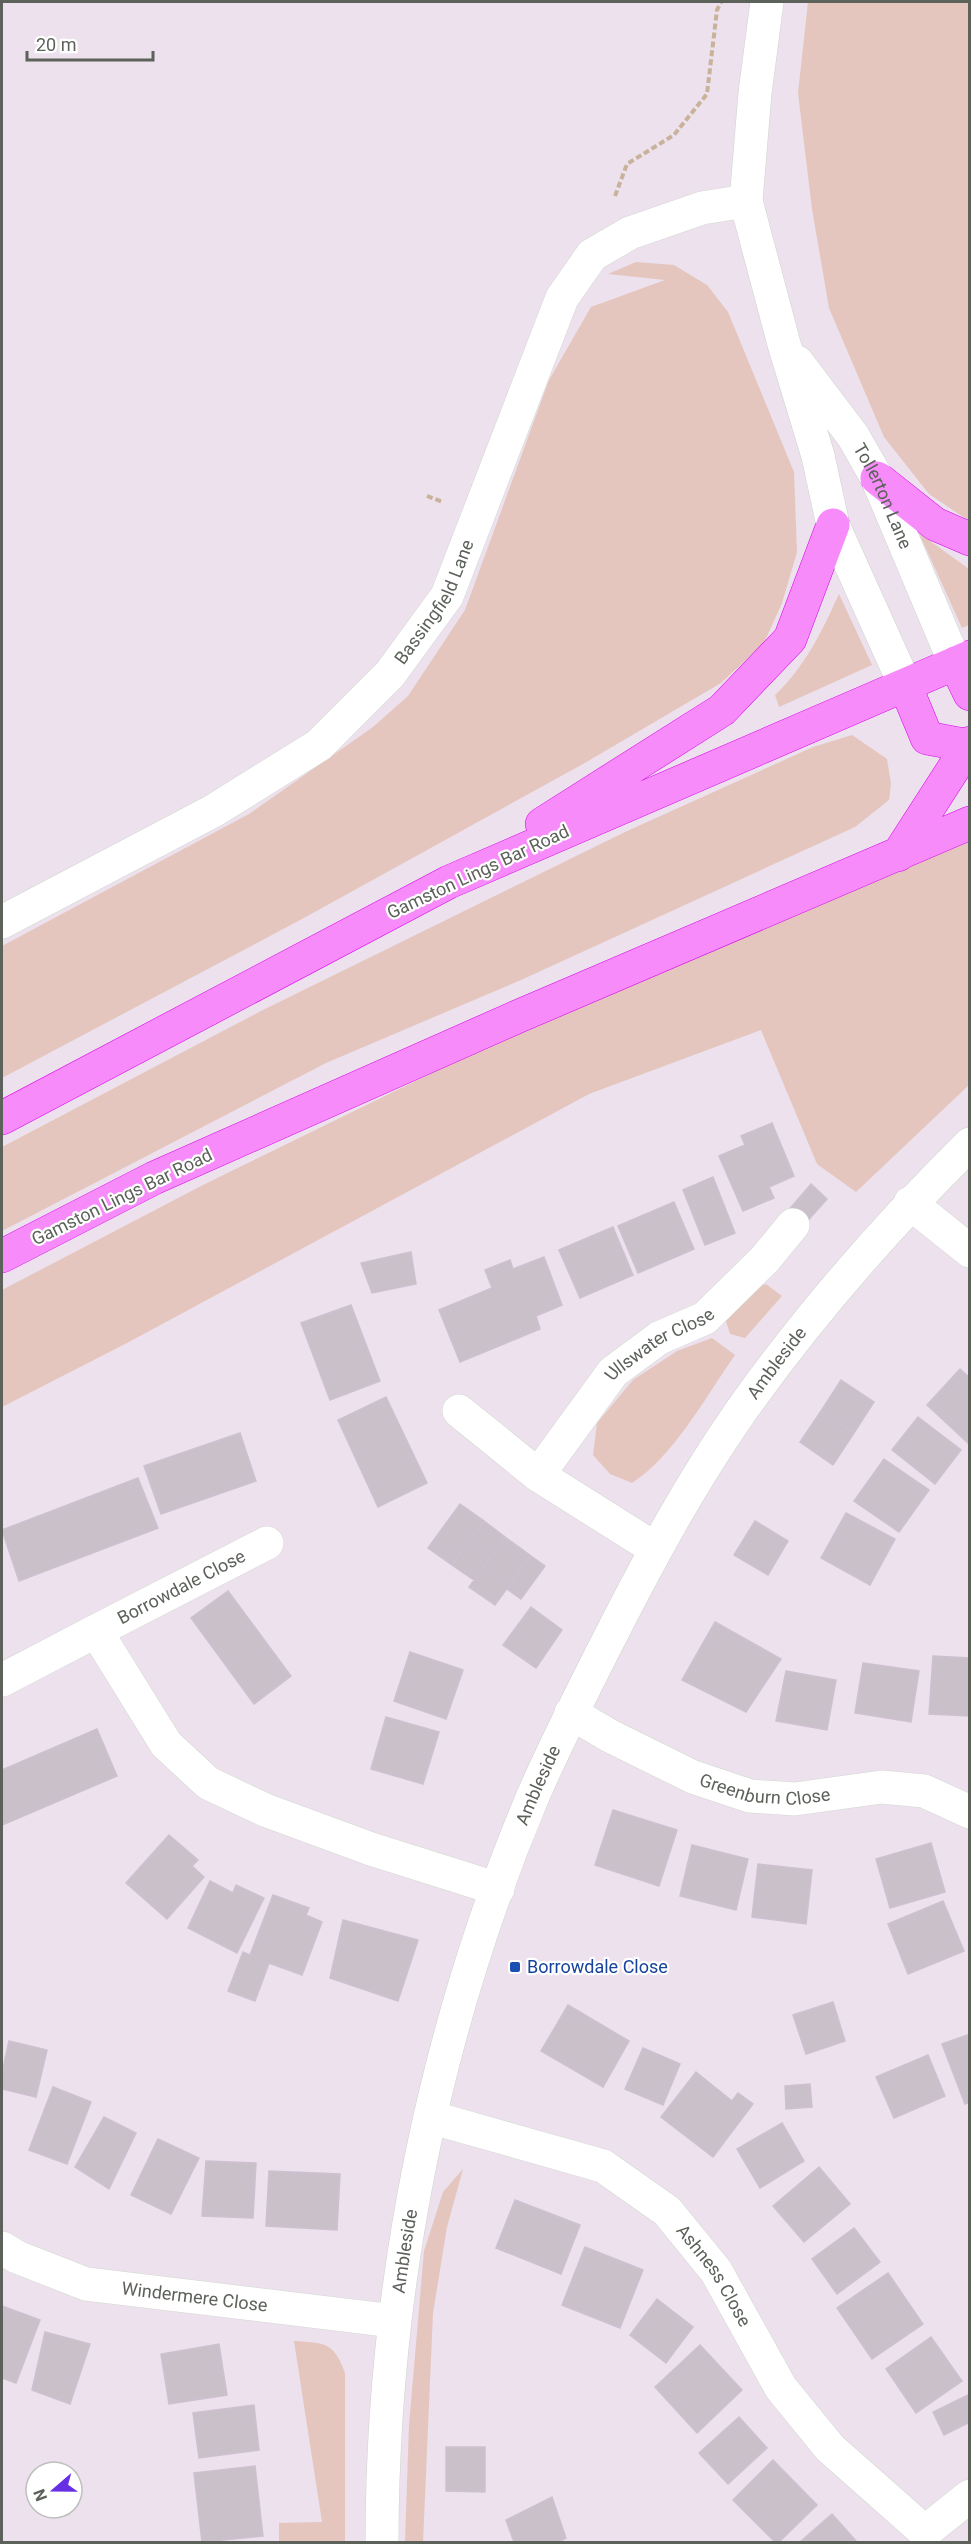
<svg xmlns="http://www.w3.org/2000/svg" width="971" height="2544" font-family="Roboto,sans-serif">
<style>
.green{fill:#e4c6be}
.building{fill:#c9c0ca;stroke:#cfc0d1;stroke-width:1.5}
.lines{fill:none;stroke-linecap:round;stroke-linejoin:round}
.street-casing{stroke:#d3d9d2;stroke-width:34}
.secondary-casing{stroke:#cdd5cc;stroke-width:34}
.highway-casing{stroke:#d506e8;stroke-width:34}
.path{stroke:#c9b29a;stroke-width:4;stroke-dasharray:6 3;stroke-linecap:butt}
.street{stroke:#fff;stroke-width:33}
.secondary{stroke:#fff;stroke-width:33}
.highway{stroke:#f78bfa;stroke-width:33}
.transit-dot{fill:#1a4fb4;stroke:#fff;stroke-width:2}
.labels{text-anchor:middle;stroke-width:4.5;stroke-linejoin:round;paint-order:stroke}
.street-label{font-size:18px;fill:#5c625a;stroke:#fff}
.transit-label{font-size:18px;fill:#164399;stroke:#fff;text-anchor:start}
</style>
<rect width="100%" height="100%" fill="#ece1ec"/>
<path class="green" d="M808 2H969V521L929 494 884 437 829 308 812 209 798 93Z
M636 262 674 265 707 285 728 312 794 472 797 552 782 603 764 643 721 683 583 764 302 919 2 1078V946L249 814 373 727 408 696 465 610 549 380 591 307 665 280 608 274Z
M919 533 969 569V625L962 628Z
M839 594 872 665 779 707 775 695C805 667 822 631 839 594Z
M852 735 887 759 891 784 889 800 855 827 521 980 326 1063 2 1231V1147L261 1011 625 832 813 747Z
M969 835V1085L856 1192 817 1164 761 1030 589 1094 127 1343 2 1407V1290L203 1185 485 1047Z
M766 1284 782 1296 745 1338 730 1334 725 1318 747 1291Z
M712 1338 735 1355C706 1396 674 1456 632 1483L610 1474 593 1455 597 1423 633 1380 677 1351Z
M463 2169 447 2227 433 2313 423 2542H405L409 2425 424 2251 443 2192Z
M294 2341C325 2343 334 2342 345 2373V2542H279V2523L322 2522Z"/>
<path class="building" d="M772 1123 794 1176 769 1187 774 1198 743 1211 719 1156 745 1145 741 1136Z
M713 1177 735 1233 705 1245 683 1190Z
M811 1184 827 1199 803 1226 787 1212Z
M674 1202 694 1249 638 1273 618 1226Z
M613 1227 633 1275 580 1298 559 1250Z
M411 1252 416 1284 372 1293 361 1263Z
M544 1257 562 1305 536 1316 540 1329 460 1362 439 1310 492 1288 485 1270 510 1260 513 1269Z
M351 1305 380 1381 330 1400 301 1323Z
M960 1369 970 1378 968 1443 927 1405Z
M841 1380 874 1402 854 1433 821 1411Z
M386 1397 427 1483 378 1507 338 1420Z
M821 1411 854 1433 833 1465 800 1442Z
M918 1417 961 1450 935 1484 892 1450Z
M240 1433 256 1481 161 1514 144 1466Z
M884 1459 929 1490 899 1532 854 1501Z
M138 1478 158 1528 19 1581 2 1530Z
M460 1504 484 1521 452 1565 428 1548Z
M846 1513 895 1539 870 1585 821 1558Z
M484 1521 505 1537 474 1580 452 1565Z
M755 1521 788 1541 768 1575 734 1555Z
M505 1537 531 1556 495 1605 469 1587Z
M531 1556 545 1566 521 1599 507 1589Z
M228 1591 291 1676 254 1704 191 1618Z
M531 1607 562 1630 536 1668 503 1645Z
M715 1622 781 1659 746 1712 682 1680Z
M410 1652 463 1670 446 1719 394 1701Z
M933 1656 970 1658V1716L929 1714Z
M863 1663 919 1671 911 1722 855 1713Z
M786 1671 836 1680 827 1730 776 1721Z
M386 1717 439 1732 423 1784 371 1769Z
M97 1729 117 1776 2 1825V1770Z
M613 1810 677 1830 659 1886 595 1865Z
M169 1835 198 1860 192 1866 204 1877 167 1919 126 1883Z
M931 1843 945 1892 890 1908 876 1859Z
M692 1845 748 1859 736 1910 680 1896Z
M758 1864 812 1870 806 1924 752 1917Z
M210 1881 233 1893 236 1885 264 1898 237 1953 188 1928Z
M273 1895 309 1908 306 1915 322 1922 302 1975 269 1963 255 2001 228 1991 243 1952 250 1955Z
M943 1901 964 1951 908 1974 888 1924Z
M343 1920 418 1940 398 2001 330 1978Z
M833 2002 845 2041 806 2054 793 2015Z
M568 2005 629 2041 603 2087 541 2051Z
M970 2034V2102L965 2104 942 2044Z
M9 2041 47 2050 36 2097 2 2089V2073Z
M643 2048 680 2064 663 2105 625 2089Z
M928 2055 945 2096 894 2118 876 2077Z
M696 2072 732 2101 738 2093 753 2104 713 2157 661 2117Z
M810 2084 812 2107 786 2109 785 2086Z
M53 2087 91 2102 67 2164 29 2150Z
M104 2117 136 2133 109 2189 75 2167Z
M782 2123 804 2161 760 2188 737 2149Z
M158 2139 199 2158 171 2214 131 2195Z
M206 2161 256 2163 253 2218 202 2216Z
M819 2167 850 2204 804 2242 773 2206Z
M269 2171 340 2174 337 2230 266 2226Z
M515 2200 580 2225 561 2274 496 2248Z
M854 2228 880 2262 837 2294 812 2259Z
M585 2247 643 2270 620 2328 562 2305Z
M888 2273 923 2324 872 2359 837 2308Z
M657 2299 693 2327 666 2363 630 2335Z
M2 2306 40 2320 16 2383 2 2378Z
M45 2332 90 2344 70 2404 32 2390Z
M931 2337 962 2381 916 2413 886 2369Z
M219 2344 227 2395 169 2404 161 2354Z
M700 2345 742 2390 697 2433 655 2387Z
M970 2394V2422L944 2435 933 2412Z
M254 2405 259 2450 199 2458 193 2413Z
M739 2417 767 2448 728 2484 699 2453Z
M446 2447H485V2492L446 2491Z
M773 2460 817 2505 779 2542H775L733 2500Z
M255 2466 263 2536 202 2542 194 2473Z
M552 2497 566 2538 558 2542H514L506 2520Z
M832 2514 857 2542H800Z"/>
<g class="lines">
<defs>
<g id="street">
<path id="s1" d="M2 922 213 811 319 745 390 674 447 596 562 298 592 255 630 233 702 208 746 201"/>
<path d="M910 1203 970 1251"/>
<path d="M459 1411 538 1475 654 1548"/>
<path id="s2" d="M538 1475 613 1372 659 1338 705 1318 765 1259 793 1225"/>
<path id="s3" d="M96 1631 267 1543"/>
<path d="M2 1680 96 1631 166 1744 208 1783 265 1810 371 1849 498 1889"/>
<path id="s4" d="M571 1713 610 1736 693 1777 750 1796 795 1799 882 1787 924 1791 970 1812"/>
<path id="s5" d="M430 2117 603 2166 667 2211 716 2271 781 2388 830 2448 925 2532 970 2496"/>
<path id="s6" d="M2 2248 17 2257 86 2284 394 2321"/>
</g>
<g id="secondary">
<path d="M767 2 755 93 746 201 784 344 818 456 833 525 905 685"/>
<path id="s7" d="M797 362 853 436 877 478 955 663"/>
<path id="s8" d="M382 2542C382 2289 434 2030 533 1796 556 1743 582 1692 608 1641 648 1562 690 1484 741 1411 809 1315 886 1227 970 1144"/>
</g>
<path id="highway" d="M877 478 935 524 970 539
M955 663 970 694
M905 685 927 738 970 746
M542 824 722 710 790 639 833 525
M898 855 970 743
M2 1118 449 882 970 657
M2 1256 154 1178 519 1016 970 823"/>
</defs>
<use href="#street" class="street-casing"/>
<use href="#secondary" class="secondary-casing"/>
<use href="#highway" class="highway-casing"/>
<path class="path" d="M615 196 627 164 674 135 707 94 717 10 721 2
M427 496 443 502"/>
<use href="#street" class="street"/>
<use href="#secondary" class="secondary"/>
<use href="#highway" class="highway"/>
</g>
<rect class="transit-dot" x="509" y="1961" width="12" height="12" rx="3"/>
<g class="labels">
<g class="street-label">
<text dy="6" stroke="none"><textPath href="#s7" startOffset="160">Tollerton Lane</textPath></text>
<text dy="6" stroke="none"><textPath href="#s1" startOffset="549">Bassingfield Lane</textPath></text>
<text transform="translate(478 872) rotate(-25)" y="6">Gamston Lings Bar Road</text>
<text transform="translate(122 1197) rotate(-26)" y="6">Gamston Lings Bar Road</text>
<text dy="6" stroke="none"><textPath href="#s2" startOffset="182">Ullswater Close</textPath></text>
<text dy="6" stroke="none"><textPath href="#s8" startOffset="1264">Ambleside</textPath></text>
<text dy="6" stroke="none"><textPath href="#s3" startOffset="96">Borrowdale Close</textPath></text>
<text dy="6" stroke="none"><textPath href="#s4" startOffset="212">Greenburn Close</textPath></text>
<text dy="6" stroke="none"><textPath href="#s8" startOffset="778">Ambleside</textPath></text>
<text dy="6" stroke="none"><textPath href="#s8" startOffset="292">Ambleside</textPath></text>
<text dy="6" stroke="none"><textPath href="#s5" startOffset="338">Ashness Close</textPath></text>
<text dy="6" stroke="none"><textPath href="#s6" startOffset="201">Windermere Close</textPath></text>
</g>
<g class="transit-label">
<text x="527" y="1973">Borrowdale Close</text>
</g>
</g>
<rect width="971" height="2544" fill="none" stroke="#5c625a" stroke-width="6"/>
<g transform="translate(54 2490) rotate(250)"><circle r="28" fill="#ffffff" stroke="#bec0bd" stroke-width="1.5"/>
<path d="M0-4.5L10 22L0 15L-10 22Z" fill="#662fe4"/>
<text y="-9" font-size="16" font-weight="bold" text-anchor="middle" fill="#5c625a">N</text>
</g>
<path d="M27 51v9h126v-9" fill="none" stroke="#5c625a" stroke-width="3"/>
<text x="36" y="51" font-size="18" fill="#5c625a" stroke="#ffffff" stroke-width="4.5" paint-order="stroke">20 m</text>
</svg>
